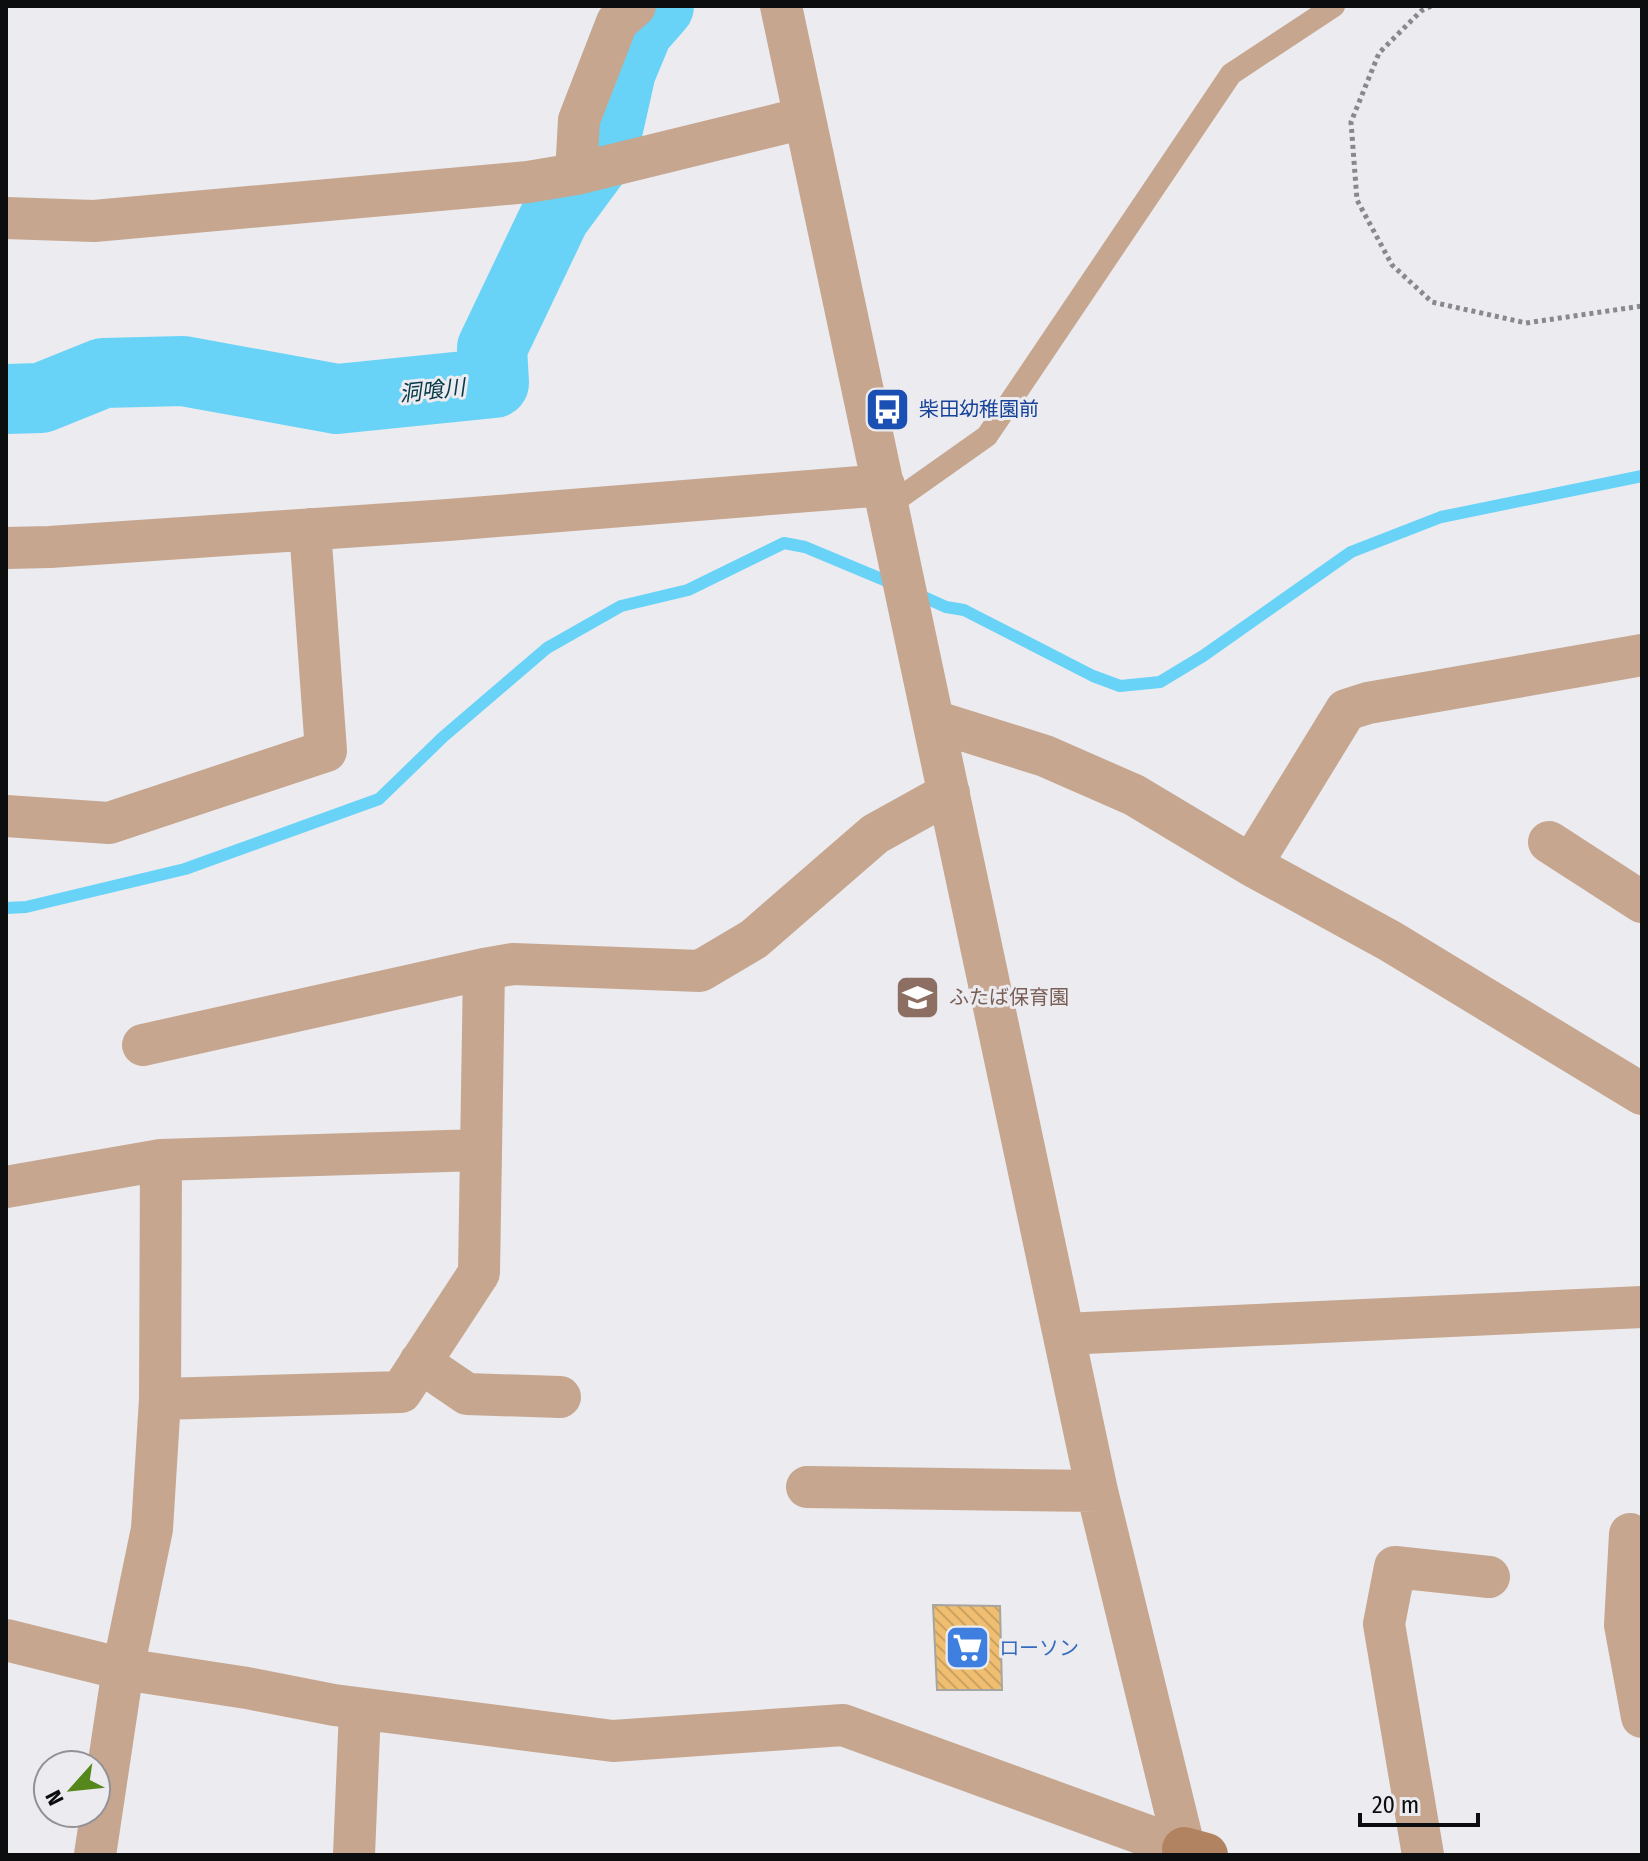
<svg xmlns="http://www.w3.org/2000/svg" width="1648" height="1861" font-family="'Fira Sans Condensed','Noto Sans JP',sans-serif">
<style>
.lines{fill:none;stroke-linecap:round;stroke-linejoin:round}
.stream{stroke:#68d3f7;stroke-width:12}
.river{stroke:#68d3f7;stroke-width:70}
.building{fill:url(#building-back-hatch);stroke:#a7a5a0;stroke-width:2}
.path{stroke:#89898d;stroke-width:5;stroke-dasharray:4 4;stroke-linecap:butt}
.lane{stroke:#c6a68f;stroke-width:22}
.street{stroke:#c6a68f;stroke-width:42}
.secondary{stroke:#b28361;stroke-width:44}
.labels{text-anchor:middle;stroke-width:6;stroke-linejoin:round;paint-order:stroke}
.transit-label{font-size:20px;fill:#164399;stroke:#ebebf0;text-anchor:start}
.education-label{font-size:20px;fill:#785e54;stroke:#ebebf0;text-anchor:start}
.shop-label{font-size:20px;fill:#366cbe;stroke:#ebebf0;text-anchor:start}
.water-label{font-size:22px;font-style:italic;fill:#073a49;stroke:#ebebf0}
</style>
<defs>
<pattern id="building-back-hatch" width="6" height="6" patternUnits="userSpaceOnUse" patternTransform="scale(2)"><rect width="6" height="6" fill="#efbe71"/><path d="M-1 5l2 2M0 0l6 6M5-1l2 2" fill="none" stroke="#cca261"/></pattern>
</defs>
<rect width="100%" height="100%" fill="#ebebf0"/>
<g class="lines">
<path class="stream" d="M917 594 946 607 964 610 1093 676 1120 686 1160 682 1203 656 1351 552 1441 517 1642 476
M6 908 26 907 185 869 379 799 443 737 547 648 621 606 688 590 784 543 805 547 896 585"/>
<path class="river" d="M6 399 41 398 103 373 183 371 337 399 494 383 492 348 555 216 603 151 621 71 638 30 659 6"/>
</g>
<path class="building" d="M933 1605 1000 1606 1002 1690H937Z"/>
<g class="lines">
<path class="path" d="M1431 6 1421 11 1379 53 1351 122 1357 200 1392 265 1432 302 1526 323 1642 306"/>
<path class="lane" d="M888 506 987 436 1231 74 1334 6"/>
<path class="street" d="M781 6 1097 1491 1186 1855
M576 174 579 120 617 22 635 6
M6 218 94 221 528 182 576 174 804 118
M6 548 50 547 448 520 884 485
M934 721 1045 756 1134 795 1251 865 1390 941 1642 1094
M6 816 109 823 326 751 310 529
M1549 842 1642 902
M1251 865 1346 710 1368 703 1642 655
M143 1045 484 969
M6 1187 161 1160 479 1150
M1064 1334 1642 1307
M420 1362 467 1394 560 1397
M160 1399 401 1392 479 1273 484 969 513 964 700 971 754 939 875 834 949 793
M807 1487 1097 1491
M1630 1534 1625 1625 1642 1717
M6 1640 123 1669 247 1688 334 1705 613 1741 843 1725 1184 1849
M95 1855 123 1669 152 1529 160 1399 161 1160
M354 1855 360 1709
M1423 1855 1384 1624 1395 1567 1489 1577"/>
<path class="secondary" d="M1184 1849 1206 1855"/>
</g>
<defs>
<symbol id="bus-square" viewBox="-11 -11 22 22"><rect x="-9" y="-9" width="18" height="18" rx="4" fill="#1a4fb4" stroke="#ebebf0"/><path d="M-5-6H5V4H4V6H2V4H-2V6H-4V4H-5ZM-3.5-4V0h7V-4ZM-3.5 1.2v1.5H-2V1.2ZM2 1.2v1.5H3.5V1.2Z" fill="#fff"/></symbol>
<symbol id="school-square" viewBox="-11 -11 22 22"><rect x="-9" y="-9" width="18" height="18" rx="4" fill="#8d6e63" stroke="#ebebf0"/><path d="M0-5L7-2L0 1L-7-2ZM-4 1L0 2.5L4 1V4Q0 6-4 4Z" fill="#fff"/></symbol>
<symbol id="supermarket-square" viewBox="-11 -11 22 22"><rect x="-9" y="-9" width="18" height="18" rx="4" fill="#3f7fe0" stroke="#ebebf0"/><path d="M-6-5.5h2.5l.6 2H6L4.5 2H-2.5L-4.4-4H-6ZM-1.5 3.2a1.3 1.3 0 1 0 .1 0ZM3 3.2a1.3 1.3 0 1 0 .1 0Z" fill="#fff"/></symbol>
</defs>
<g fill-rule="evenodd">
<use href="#bus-square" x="862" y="384" width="51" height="51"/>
<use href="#school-square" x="892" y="972" width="51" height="51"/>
<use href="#supermarket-square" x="942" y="1622" width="51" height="51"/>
</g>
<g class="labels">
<g class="transit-label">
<text x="919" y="416">柴田幼稚園前</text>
</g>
<g class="education-label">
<text x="949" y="1004">ふたば保育園</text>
</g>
<g class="shop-label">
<text x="999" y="1655">ローソン</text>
</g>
<g class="water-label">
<text transform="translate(432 390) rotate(-6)" y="8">洞喰川</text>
</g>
</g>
<rect width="1648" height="1861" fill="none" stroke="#0c0d0e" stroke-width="16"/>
<g transform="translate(72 1789) rotate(243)"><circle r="38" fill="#ebebf0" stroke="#929296" stroke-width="2"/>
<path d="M0-6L14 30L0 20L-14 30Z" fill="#56871a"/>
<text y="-12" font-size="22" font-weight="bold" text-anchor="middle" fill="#0c0d0e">N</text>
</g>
<path d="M1360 1813v12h118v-12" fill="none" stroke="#0c0d0e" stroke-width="4"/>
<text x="1372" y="1813" font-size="24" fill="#0c0d0e" stroke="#ebebf0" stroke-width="6" paint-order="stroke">20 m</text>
</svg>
